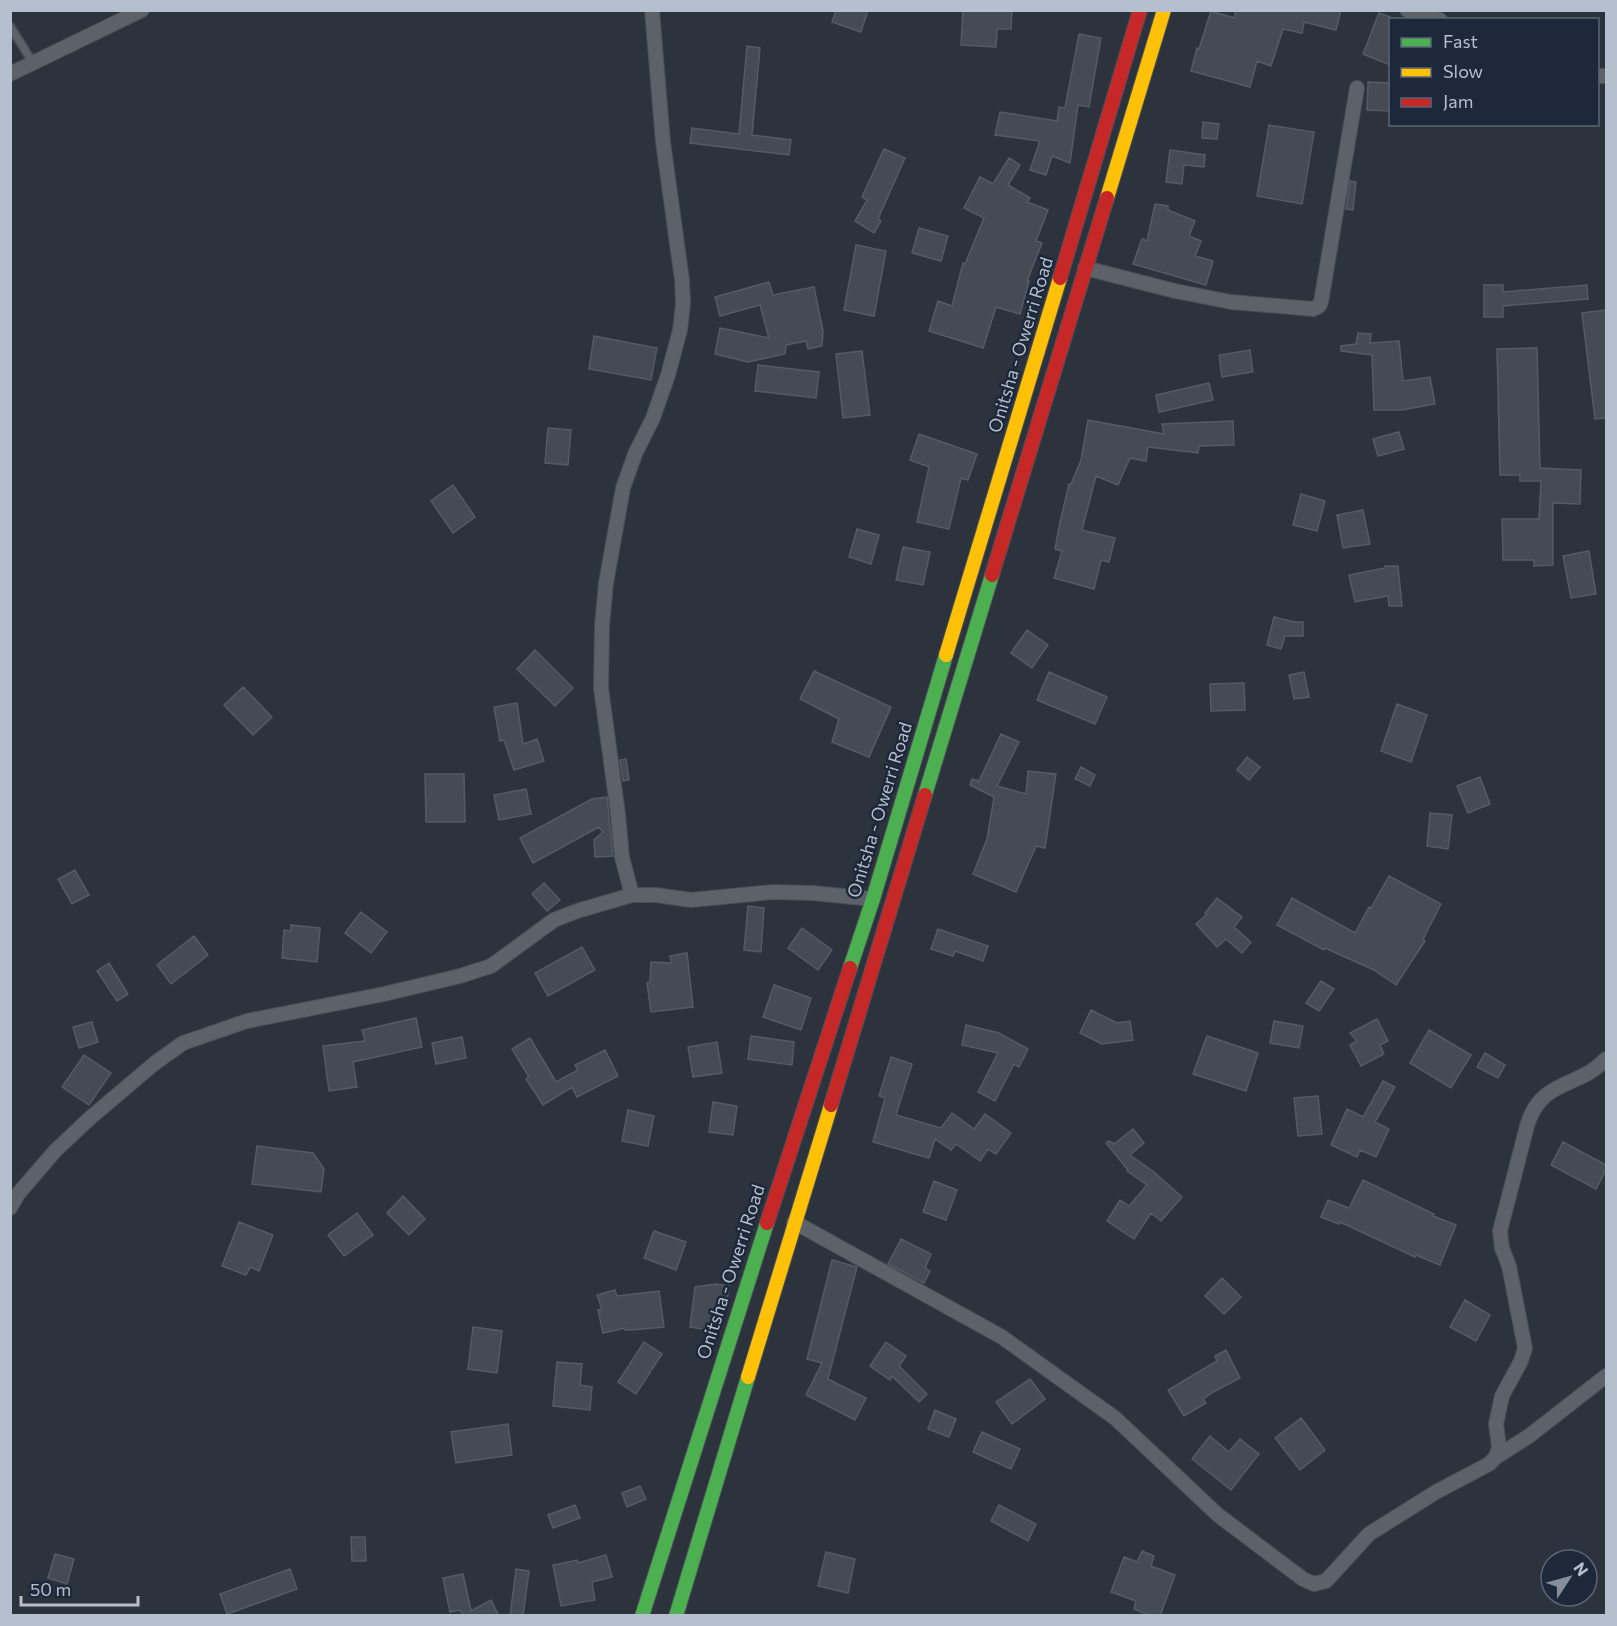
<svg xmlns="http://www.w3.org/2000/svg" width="1617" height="1626" font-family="Commissioner,sans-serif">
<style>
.building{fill:#454b54;stroke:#545b65;stroke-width:1.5}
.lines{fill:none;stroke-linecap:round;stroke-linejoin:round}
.lane-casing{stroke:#494e55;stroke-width:10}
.street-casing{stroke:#494e55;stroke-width:16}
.fast-casing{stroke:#494f59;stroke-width:16}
.slow-casing{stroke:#494f59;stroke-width:16}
.jam-casing{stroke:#494f59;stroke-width:16}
.lane{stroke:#5d626a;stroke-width:7}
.street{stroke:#5d626a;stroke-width:14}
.fast{stroke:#4caf50;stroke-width:14}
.slow{stroke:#ffc107;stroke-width:14}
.jam{stroke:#c62828;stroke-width:14}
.labels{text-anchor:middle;stroke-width:5;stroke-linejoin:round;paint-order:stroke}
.street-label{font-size:18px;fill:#b6bfce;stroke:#1d293a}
</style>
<rect width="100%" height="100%" fill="#2c333d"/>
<path class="building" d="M836 10H868L861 32 832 22Z
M963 10H1012L1011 29H997L996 47 961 45Z
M1236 10H1341L1336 30 1304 22 1302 33 1283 29 1271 66 1257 61 1250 87 1191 71 1197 48 1199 49 1211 11 1234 18Z
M1379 13 1390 17V65L1363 54Z
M1079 34 1101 38 1089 107 1078 105 1070 163 1052 156 1046 175 1030 170 1040 141 995 135 1000 112 1057 121 1059 107 1065 108Z
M747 46 760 48 752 135 791 140 789 155 690 143 692 128 739 134Z
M1368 82 1390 83V111L1367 110Z
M1203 122 1219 124 1217 139 1202 138Z
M1269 125 1314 132 1302 204 1257 196Z
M884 149 905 158 878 219 881 221 874 233 855 221 867 200 862 197Z
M1170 150 1205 155 1204 167 1184 165 1182 184 1166 182Z
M1009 158 1020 165 1008 185 1030 198 1027 202 1048 210 1036 241 1042 243 1027 281H1029L1020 314 996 307 983 348 929 331 938 301 952 306 963 263 965 264 984 218 964 208 980 177 993 184Z
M1350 181 1356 182 1353 210 1346 209Z
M1155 204 1168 206V210L1195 221 1189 236 1201 241 1195 256 1213 261 1206 285 1133 264 1142 239 1147 241Z
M919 228 948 236 941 261 912 253Z
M856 245 886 251 874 316 844 310Z
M769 282 773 295 814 287 823 331 822 346 808 349 806 341 786 345 785 354 748 362 715 354 720 328 769 338 760 305 720 316 715 297Z
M1484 285H1503V292L1587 285 1588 299 1503 306V317H1484Z
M1606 310V418L1595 419 1582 313Z
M1358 333 1371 334 1370 343 1399 341 1403 381 1430 377 1435 404 1402 410H1374L1372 355 1341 351V346L1356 344Z
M594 336 657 348 651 380 589 369Z
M1537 348 1540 468 1581 470 1580 504 1553 503V565L1534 566V560H1503L1502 519H1539L1541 481H1520V475H1500L1497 349Z
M1250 350 1253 372 1222 377 1219 355Z
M862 351 870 415 843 418 836 354Z
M758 365 819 372 816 398 755 391Z
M1209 383 1213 400 1159 412 1156 395Z
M1088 420 1164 434 1162 424 1233 421 1234 445 1199 446 1198 453 1148 447 1146 461 1130 458 1118 485 1096 476 1082 530 1115 538 1109 562 1101 560 1094 589 1054 578 1062 551 1055 549 1060 522 1069 484H1071L1081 460Z
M548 428 571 430 568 465 545 463Z
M1399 432 1404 449 1378 456 1373 439Z
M919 434 977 454 968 480 961 478 949 529 917 522 929 467 910 460Z
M453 485 475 517 453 533 431 501Z
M1301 494 1325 501 1317 531 1293 525Z
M1363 510 1370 544 1343 548 1337 515Z
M857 529 879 535 871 564 849 557Z
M903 547 930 552 923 585 896 580Z
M1589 551 1596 594 1571 598 1563 556Z
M1385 566H1398L1402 606H1389L1388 596 1355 602 1349 575 1385 568Z
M1274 617 1294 622H1303V636H1285L1281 649 1267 645Z
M1027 630 1048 645 1032 668 1011 653Z
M535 650 573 688 555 706 517 669Z
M814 671 891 707 869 757 832 742 839 719 800 699Z
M1049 672 1107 697 1095 724 1037 700Z
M1304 672 1309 697 1294 699 1289 675Z
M1244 683 1245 710 1211 711 1210 684Z
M243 687 272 717 253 735 224 705Z
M517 703 523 744 537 739 544 761 514 770 504 740 500 741 494 707Z
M1397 704 1427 715 1411 762 1381 751Z
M1001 734 1019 742 997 786 1026 794 1028 771 1056 774 1045 848 1036 846 1016 892 973 874 987 839 994 797 970 785 972 779 979 781Z
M1247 757 1260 767 1249 780 1237 770Z
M626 759 629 780 623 781 620 760Z
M1081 767 1095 775 1090 786 1075 779Z
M425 774H464L465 822H426Z
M1480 777 1490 804 1468 813 1457 786Z
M526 789 531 814 499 820 494 795Z
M607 797 613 856 595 857 594 840 603 832 599 827 533 863 520 838 592 799Z
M1430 813 1452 815 1448 849 1427 846Z
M75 870 89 895 72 904 58 879Z
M1389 876 1441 904 1423 939 1425 941 1396 985 1374 970 1325 948 1324 950 1277 925 1292 898 1355 933 1369 907 1371 908Z
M544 883 560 900 547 911 532 894Z
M1217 898 1242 917 1234 927 1251 942 1242 953 1226 939 1217 947 1196 924 1207 914 1205 913Z
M748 906 764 908 761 952 744 950Z
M361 912 387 932 371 953 345 933Z
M291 925 320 928 317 962 282 958 284 930 291 931Z
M802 928 832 950 818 970 788 948Z
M938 929 988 946 983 961 955 951 953 956 931 949Z
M194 936 208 955 171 984 157 965Z
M582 947 595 970 548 996 535 973Z
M687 953 693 1007 651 1012 647 983 650 982 651 962 672 963 670 956Z
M109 963 128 994 117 1001 97 971Z
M1321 981 1334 989 1319 1011 1306 1003Z
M774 985 811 998 801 1030 763 1017Z
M1091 1010 1117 1023 1130 1021 1133 1040 1102 1044 1080 1033Z
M416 1018 422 1047 353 1062 357 1087 329 1091 323 1046 365 1041 362 1030Z
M1377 1019 1388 1041 1380 1045 1384 1054 1361 1066 1350 1045 1357 1041 1350 1033Z
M1274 1021 1303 1026 1299 1048 1270 1043Z
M92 1022 98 1042 79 1048 73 1027Z
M966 1025 999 1033 1028 1049 1019 1067 1014 1064 995 1101 978 1092 998 1053 962 1045Z
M1429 1030 1471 1055 1451 1088 1410 1063Z
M751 1036 794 1042 792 1065 748 1059Z
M1207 1036 1258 1053 1246 1091 1193 1074Z
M462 1037 466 1058 436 1064 432 1043Z
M530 1038 556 1082 578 1070 575 1065 605 1050 618 1076 577 1097 572 1087 543 1105 526 1079 529 1077 512 1049Z
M717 1042 722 1073 693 1077 688 1047Z
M1485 1053 1505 1065 1498 1078 1477 1067Z
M84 1055 111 1073 89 1105 62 1087Z
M891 1057 912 1064 896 1115 941 1128 952 1113 974 1129 985 1114 1011 1133 996 1154 988 1149 980 1161 956 1144 951 1150 935 1139 929 1158 873 1142 885 1098 879 1096Z
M1383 1081 1395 1087 1375 1122 1389 1129 1376 1157 1360 1150 1357 1157 1331 1145 1347 1109 1363 1117Z
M1318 1096 1322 1134 1298 1136 1294 1098Z
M713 1102 737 1106 733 1135 709 1132Z
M628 1110 654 1116 648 1146 622 1141Z
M1133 1129 1144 1143 1130 1155 1154 1172 1182 1197 1161 1221 1151 1213 1134 1239 1107 1221 1120 1200 1129 1206 1147 1185 1127 1171 1128 1170 1106 1143 1109 1141 1114 1144Z
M1563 1142 1606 1165V1170L1596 1189 1551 1165Z
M257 1146 313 1153 324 1169 321 1192 252 1184Z
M1363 1180 1434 1214 1433 1216 1456 1225 1440 1265 1416 1255 1415 1257 1340 1222 1339 1224 1321 1217 1328 1200 1349 1208Z
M934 1181 957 1190 946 1220 923 1212Z
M403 1196 425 1219 409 1235 387 1213Z
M357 1213 373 1235 344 1256 328 1235Z
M239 1222 273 1235 259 1271 250 1267 246 1275 222 1266Z
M654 1231 686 1242 676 1270 644 1258Z
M901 1239 931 1254 925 1268 930 1271 924 1283 888 1264Z
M832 1260 857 1267 828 1379 866 1398 855 1420 806 1395 822 1363 807 1359Z
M1222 1278 1241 1297 1224 1314 1205 1296Z
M716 1284 729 1286 727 1300 720 1299 716 1331 690 1327 695 1287Z
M615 1290 617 1296 659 1291 664 1327 631 1330H625V1328L603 1333 598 1310 602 1309 597 1295Z
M1465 1300 1490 1315 1476 1341 1450 1327Z
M473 1327 502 1331 497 1373 468 1369Z
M644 1342 662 1354 636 1394 618 1382Z
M886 1342 906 1356 899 1366 927 1394 919 1402 892 1376 890 1380 870 1366Z
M1226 1350 1240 1378 1215 1391 1203 1399 1206 1403 1184 1416 1168 1390 1217 1361 1215 1356Z
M557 1362 582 1364 580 1385 592 1387 590 1410 553 1406Z
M1030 1379 1045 1399 1012 1424 996 1402Z
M935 1410 956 1419 949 1437 928 1429Z
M1301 1418 1325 1450 1300 1470 1275 1438Z
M508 1424 512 1455 456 1463 451 1432Z
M982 1432 1020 1449 1011 1469 973 1452Z
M1210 1436 1229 1452 1240 1439 1259 1454 1231 1490 1192 1459Z
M640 1486 646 1499 627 1507 622 1493Z
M575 1505 580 1518 553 1528 548 1515Z
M999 1505 1036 1524 1028 1541 991 1521Z
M351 1537H365L366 1561H352Z
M1142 1551 1154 1556 1151 1566 1175 1575 1160 1616H1151L1134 1609 1136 1601 1111 1592 1124 1557 1137 1562Z
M826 1552 855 1559 848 1593 818 1586Z
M55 1554 74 1559 67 1584 48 1578Z
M606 1555 612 1577 592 1582 595 1600 561 1606 553 1565 577 1560 578 1563Z
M290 1569 297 1589 227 1614 220 1594Z
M516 1569 529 1571 523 1616H510Z
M463 1574 471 1611 491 1600 499 1616H461L463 1615 460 1610 450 1612 443 1578Z"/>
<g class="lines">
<defs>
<path id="lane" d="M10 26 33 63"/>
<path id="street" d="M1407 10 1440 20
M10 74 142 10
M1598 76H1606
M1085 268 1175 291 1231 302 1313 309 1319 306 1321 302 1357 88
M632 895 622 857 618 814 601 688 602 626 606 583 623 488 635 454 653 418 668 375 680 330 683 304 682 280 663 142 652 10
M10 1208 18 1194 55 1151 90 1118 155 1063 183 1043 247 1021 384 994 460 976 491 966 554 920 577 911 632 895H656L691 900 773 892 812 893 873 899
M794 1222 1002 1337 1115 1418 1218 1515 1303 1579 1314 1584 1326 1581 1369 1534 1436 1492 1489 1464 1496 1457 1499 1447 1496 1424 1502 1396 1521 1361 1525 1348 1509 1266 1502 1248 1500 1231 1527 1126C1541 1078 1578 1089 1606 1059
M1496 1457 1529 1436 1606 1376"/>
<path id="fast" d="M925 795 992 575
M850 968 873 899 946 655
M642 1616 767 1223
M676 1616 748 1377"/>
<path id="slow" d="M1107 198 1164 10
M946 655 1060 278
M748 1377 831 1105"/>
<path id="jam" d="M1060 278 1140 10
M992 575 1107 198
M831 1105 925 795
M767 1223 850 968"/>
</defs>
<use href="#lane" class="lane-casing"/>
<use href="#street" class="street-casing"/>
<use href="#fast" class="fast-casing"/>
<use href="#slow" class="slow-casing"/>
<use href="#jam" class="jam-casing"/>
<use href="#lane" class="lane"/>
<use href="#street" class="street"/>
<use href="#fast" class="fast"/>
<use href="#slow" class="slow"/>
<use href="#jam" class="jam"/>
</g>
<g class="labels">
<g class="street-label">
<text transform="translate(1021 345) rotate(-73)" y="6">Onitsha - Owerri Road</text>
<text transform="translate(880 810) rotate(-73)" y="6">Onitsha - Owerri Road</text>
<text transform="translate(731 1272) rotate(-72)" y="6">Onitsha - Owerri Road</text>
</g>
</g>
<rect width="1617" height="1626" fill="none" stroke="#b6bfce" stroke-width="24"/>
<rect x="1389" y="18" width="210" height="108" fill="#1d293a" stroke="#5a6575" stroke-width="1.5"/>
<rect x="1401" y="38" width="30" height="9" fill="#4caf50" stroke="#5a6575" stroke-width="1.5"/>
<text x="1443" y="48" font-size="18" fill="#b6bfce">Fast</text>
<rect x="1401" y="68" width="30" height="9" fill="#ffc107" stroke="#5a6575" stroke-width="1.5"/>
<text x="1443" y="78" font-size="18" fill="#b6bfce">Slow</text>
<rect x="1401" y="98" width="30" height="9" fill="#c62828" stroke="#5a6575" stroke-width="1.5"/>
<text x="1443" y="108" font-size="18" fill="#b6bfce">Jam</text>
<g transform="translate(1569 1578) rotate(54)"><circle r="28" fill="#1d293a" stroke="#5a6575" stroke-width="1.5"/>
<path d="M0-4.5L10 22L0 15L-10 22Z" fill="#868e9b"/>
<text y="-9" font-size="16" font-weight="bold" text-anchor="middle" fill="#b6bfce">N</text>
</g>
<path d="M21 1596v9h117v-9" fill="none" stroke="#b6bfce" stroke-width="3"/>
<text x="30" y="1596" font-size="18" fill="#b6bfce" stroke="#1d293a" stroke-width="4.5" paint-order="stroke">50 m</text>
</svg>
